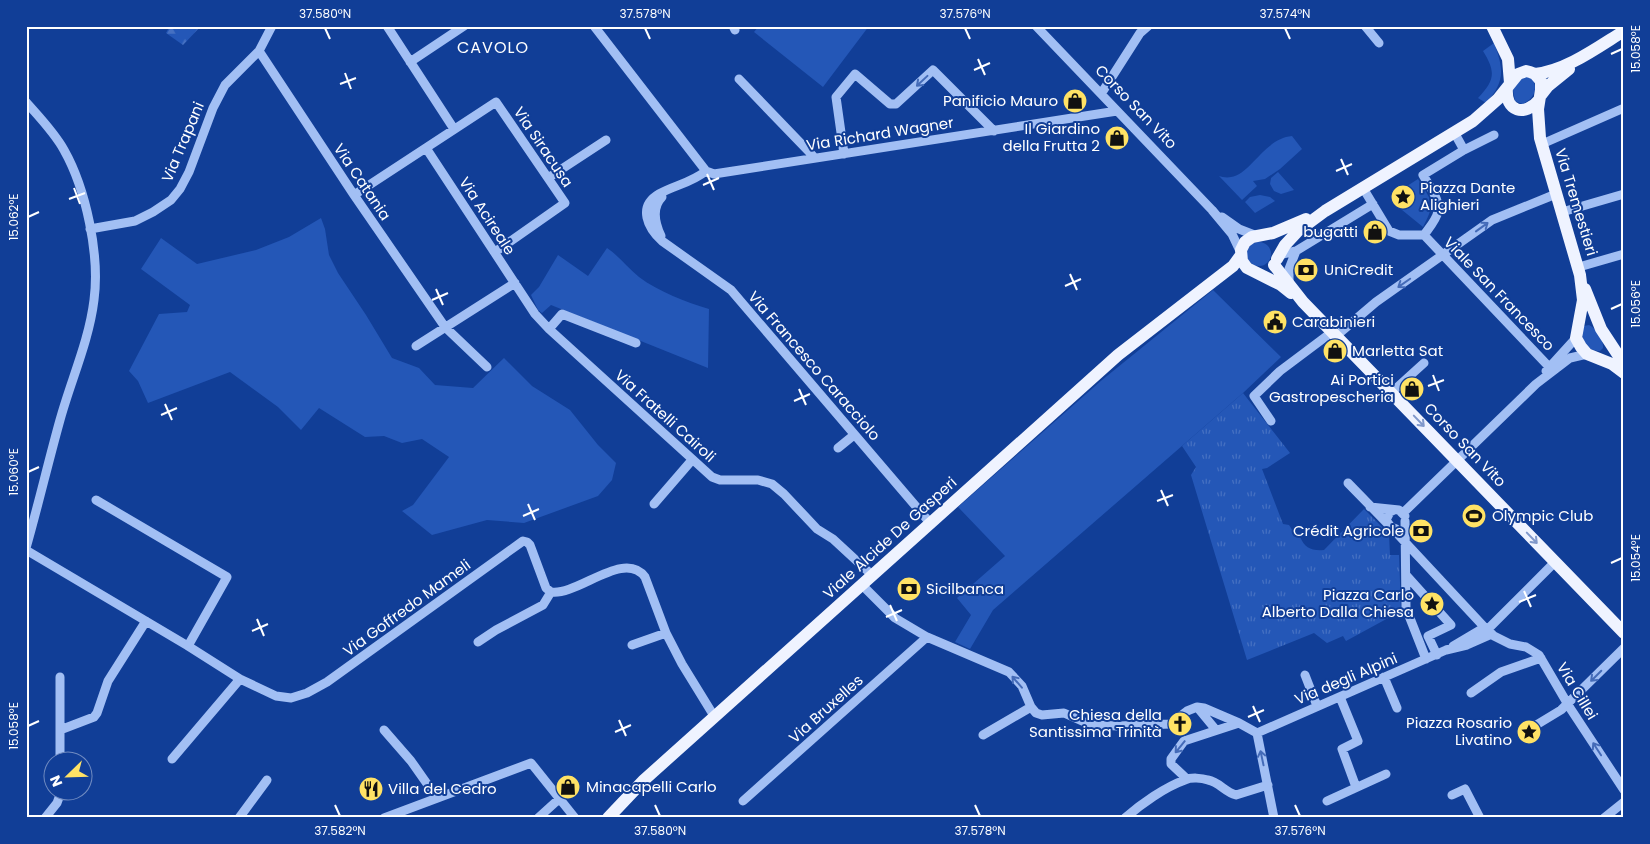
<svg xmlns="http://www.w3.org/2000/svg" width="1650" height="844" font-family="Poppins,sans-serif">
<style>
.green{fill:#2457b7}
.forest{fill:url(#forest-firs)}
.park{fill:url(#park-tufts)}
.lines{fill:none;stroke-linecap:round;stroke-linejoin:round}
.minor{stroke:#a2bff4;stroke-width:9}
.major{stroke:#eff3ff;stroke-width:12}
.oneway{stroke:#446bb8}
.oneway2{stroke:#8098cb}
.ticks{fill:none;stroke:#fff;stroke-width:2}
.labels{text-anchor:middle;stroke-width:4;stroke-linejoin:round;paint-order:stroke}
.poi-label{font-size:15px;fill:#fff;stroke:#113e97;text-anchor:end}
.street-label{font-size:15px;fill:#fff;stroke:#113e97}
.neighbourhood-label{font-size:16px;letter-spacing:1px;fill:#fff;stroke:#113e97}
.neatline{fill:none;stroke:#fff;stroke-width:2}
.ticks-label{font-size:12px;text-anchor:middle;fill:#fff}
</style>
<defs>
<pattern id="forest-firs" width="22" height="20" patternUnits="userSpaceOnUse" patternTransform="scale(1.25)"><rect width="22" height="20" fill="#2457b7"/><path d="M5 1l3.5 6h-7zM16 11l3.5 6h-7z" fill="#4570c2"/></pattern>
<pattern id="park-tufts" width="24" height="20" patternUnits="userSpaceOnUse" patternTransform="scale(1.25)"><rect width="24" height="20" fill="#2457b7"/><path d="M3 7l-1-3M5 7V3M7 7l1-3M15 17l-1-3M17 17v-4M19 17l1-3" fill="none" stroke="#4570c2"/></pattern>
</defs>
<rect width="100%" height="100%" fill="#113e97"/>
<path class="green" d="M759 26H869L823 87 754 32Z
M1494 43C1504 69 1505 82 1486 103L1478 98C1495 80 1496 72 1483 51Z
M1526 76 1533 79C1538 91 1533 100 1522 104L1515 101 1513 90 1520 80Z
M1292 136 1302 149 1280 169 1265 179 1253 181 1257 186 1242 200 1219 176C1222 177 1227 178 1231 177 1251 174 1265 138 1292 136Z
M1278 172 1294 190 1281 194 1274 191 1270 184 1271 178Z
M1418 179C1432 202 1436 202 1423 227L1391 201 1393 199V195Z
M1260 195 1270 197 1275 201 1255 213 1245 202 1250 197Z
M321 218 325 229 329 255 338 273 366 315 392 358 419 368 435 385 473 388 504 358 532 386 570 410 598 445 616 463 612 480 598 496 524 523 487 520 432 535 402 511 413 505 449 457 422 439 402 443 384 436 365 437 319 408 301 430 278 407 230 372 148 403 138 381 129 371 159 314 187 312 190 305 141 269 161 238 197 264 256 250 289 237Z
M1247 254a12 12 0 1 1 24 0a12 12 0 1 1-24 0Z
M607 248C619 256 628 268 639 277 659 292 686 302 709 309L708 368 551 305 542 313 538 310 531 295 539 287 558 255 588 276Z
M1213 290 1281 357 1243 393 993 610 970 649 955 642 971 615 957 598 1005 556 958 507 1102 380Z
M1589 325C1596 328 1604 340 1603 348L1600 351C1587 351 1583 341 1581 330L1584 326Z"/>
<path class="forest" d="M170 26H201L183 45 166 33Z"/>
<path class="park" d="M1243 393 1290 453 1267 468 1262 469 1283 524 1289 525 1296 536 1300 537C1305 548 1311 551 1324 550L1364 509 1389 534 1390 555H1399L1401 611 1346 641 1343 636 1327 643 1314 633 1247 660 1191 475 1196 467 1182 446Z"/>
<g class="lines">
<path class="minor" d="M387 26 454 129
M594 26 706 171 714 174 1117 111
M733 26 735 30
M1036 26 1212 210 1232 234 1241 253
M1365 26 1379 43
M259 51 354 195 445 327 487 367
M410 62 464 26
M739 79 815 158
M1101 94 1140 33 1148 26
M26 102C39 117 54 132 64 150 86 189 100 255 94 300 89 341 71 380 60 420 48 463 38 506 26 548
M1542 144 1624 108
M426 148 535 314 549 329 712 477 720 480H758L772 484 784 494 817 529 833 539 872 575
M1464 150 1494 135
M844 154 836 97 855 74 890 104H896L933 70 994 131
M706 171C691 183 675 185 659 194 637 207 648 228 662 241L731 290 931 524
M548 178 606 140
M1363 188 1389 231 1399 235H1424L1553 371
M354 195 496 102 565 203 495 252
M1562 212 1624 194
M1222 217 1239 229 1257 236
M90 229 135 221 153 212 171 200 180 189 189 172 213 108 225 85 259 51 272 26
M1424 235C1429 228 1437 219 1438 211 1440 199 1428 184 1423 175L1464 150 1454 132
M661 236C655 223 651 208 662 197
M1278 255 1296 251 1373 204
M1579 267 1624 254
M1289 284V269L1296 251
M549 329 562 314 636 343
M1336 336 1376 302 1492 220 1556 194
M416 346 515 283
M1546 371 1576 338
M1392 392 1424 363
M1271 421 1254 396 1280 371 1332 332
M838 448 854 435
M1348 483 1388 524
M96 500 227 577 188 646
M654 504 692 460
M1370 507 1399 510 1405 516
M1394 510 1390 512 1386 520 1391 527 1396 529
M1403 513 1536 384 1570 358 1587 354
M1405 521 1406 608 1426 659
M1391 527 1487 630 1555 562
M26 550 188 646 240 679 276 696 291 698 307 693 327 682 523 541 527 542 530 545 546 588 551 592C578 596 624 549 645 577L666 633 682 664 714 716
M1406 575 1451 625 1428 636 1437 655
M862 585 895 618 927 637 1009 672 1022 686 1031 707 1036 713 1042 715 1064 713 1091 725 1119 726 1170 724 1187 711 1197 707
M1488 631 1494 636 1510 644 1526 647 1539 655 1570 708 1624 790
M478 642 496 630 543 605 551 592
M632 645 666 633
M1453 646 1485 627
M1305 675 1317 706
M60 677V730
M1384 677 1397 708
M1471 693 1501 672 1541 658
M1340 697 1358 741 1342 749 1356 787
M1197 707 1204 708 1239 723
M1197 707 1216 730
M384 730 411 761 437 798
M1257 733 1446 650 1467 645 1492 634
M1523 733 1561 710 1624 648
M983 735 1031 707
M172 759 240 679
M60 762V730L94 717 97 713 108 681 146 621
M1187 779 1171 764V759L1184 741 1239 723 1257 733 1274 818
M1452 795 1465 789 1480 818
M743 801 927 637
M1327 801 1386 774
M45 818 57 803 61 792
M239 818 267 780
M384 818 531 763 575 818
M538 818 559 799
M1125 818C1141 804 1165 787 1185 780 1191 777 1202 778 1208 780 1219 782 1225 792 1236 795L1268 785
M1604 818 1624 802"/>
<path class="major" d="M1492 26 1508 59 1510 83
M1535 74C1566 71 1598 47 1624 31
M1507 88C1505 112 1525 117 1539 100
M1541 95 1548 86 1569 69
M1277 259 1285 245 1298 231 1325 211 1473 121 1498 99 1518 74 1526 71 1530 72 1535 74 1541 81V90L1538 109 1540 138 1580 275 1583 300 1576 338 1581 347 1587 354 1612 364 1624 373
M1274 265 1303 302 1624 633
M1585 289 1601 329 1624 364
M1291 293 1281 285 1247 268 1242 261 1241 250 1245 242 1252 237 1273 233 1306 219
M608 818 644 780 1118 355 1233 266 1241 255"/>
</g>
<defs><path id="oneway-shaft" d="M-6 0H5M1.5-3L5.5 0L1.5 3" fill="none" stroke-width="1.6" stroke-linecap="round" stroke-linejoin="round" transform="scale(1.25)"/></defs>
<g class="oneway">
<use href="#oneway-shaft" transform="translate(922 81) rotate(137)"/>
<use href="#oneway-shaft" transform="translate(1482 227) rotate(-36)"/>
<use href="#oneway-shaft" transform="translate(1404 283) rotate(145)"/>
<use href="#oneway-shaft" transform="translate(1596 676) rotate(135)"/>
<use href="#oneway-shaft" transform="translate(1017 682) rotate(-131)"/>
<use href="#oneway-shaft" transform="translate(1180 747) rotate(129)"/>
<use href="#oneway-shaft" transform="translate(1597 749) rotate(-123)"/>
<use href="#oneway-shaft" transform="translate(1262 758) rotate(-102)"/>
</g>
<g class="oneway2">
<use href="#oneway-shaft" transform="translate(1419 421) rotate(46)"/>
<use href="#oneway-shaft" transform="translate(1532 538) rotate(46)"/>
</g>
<path class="ticks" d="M325 28 330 39M645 28 650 39M965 28 970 39M1285 28 1290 39M1611 54 1622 49M978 59 985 75M974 70 990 63M345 73 351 89M340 84 356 78M1341 159 1348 175M1336 171 1352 164M707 174 714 190M703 185 719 178M74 188 80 204M69 199 85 193M28 217 39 212M1070 274 1077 290M1065 286 1081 279M436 289 443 305M432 300 448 293M1611 309 1622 304M1433 375 1439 391M1428 386 1444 380M799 389 806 405M794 401 810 394M165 404 172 420M161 415 177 408M28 472 39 467M1161 490 1168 506M1157 501 1173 495M528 504 535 520M523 516 539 509M1611 563 1622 558M1524 591 1531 607M1519 602 1536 595M890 605 897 621M886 617 902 610M257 619 264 636M252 631 268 624M1253 706 1260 722M1248 717 1264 710M619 720 626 736M28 726 39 721M615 732 631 725M335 805 340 816M655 805 660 816M975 805 980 816M1295 805 1300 816"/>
<defs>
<symbol id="shop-disc" viewBox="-11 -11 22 22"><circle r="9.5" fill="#ffe265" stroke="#113e97"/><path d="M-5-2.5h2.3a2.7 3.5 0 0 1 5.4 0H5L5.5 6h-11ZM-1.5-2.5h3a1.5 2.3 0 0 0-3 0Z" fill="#111"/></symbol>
<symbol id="sight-disc" viewBox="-11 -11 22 22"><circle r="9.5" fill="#ffe265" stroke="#113e97"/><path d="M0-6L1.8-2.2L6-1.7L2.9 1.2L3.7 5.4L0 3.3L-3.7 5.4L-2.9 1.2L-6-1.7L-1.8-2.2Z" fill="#111"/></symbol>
<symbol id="bank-disc" viewBox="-11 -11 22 22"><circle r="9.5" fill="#ffe265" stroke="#113e97"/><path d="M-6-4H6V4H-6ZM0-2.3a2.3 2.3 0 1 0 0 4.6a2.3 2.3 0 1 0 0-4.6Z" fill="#111"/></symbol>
<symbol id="civic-disc" viewBox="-11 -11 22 22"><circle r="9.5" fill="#ffe265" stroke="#113e97"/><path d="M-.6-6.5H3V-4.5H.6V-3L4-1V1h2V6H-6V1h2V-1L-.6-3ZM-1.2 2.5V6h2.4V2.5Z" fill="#111"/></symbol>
<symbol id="stadium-disc" viewBox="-11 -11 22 22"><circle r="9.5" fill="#ffe265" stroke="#113e97"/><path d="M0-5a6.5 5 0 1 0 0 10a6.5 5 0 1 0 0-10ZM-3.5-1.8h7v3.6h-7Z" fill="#111"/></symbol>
<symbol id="church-disc" viewBox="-11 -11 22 22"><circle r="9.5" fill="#ffe265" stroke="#113e97"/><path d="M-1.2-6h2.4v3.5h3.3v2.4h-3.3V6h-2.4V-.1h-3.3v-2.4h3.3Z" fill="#111"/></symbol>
<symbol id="restaurant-disc" viewBox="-11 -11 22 22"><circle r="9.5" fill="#ffe265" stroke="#113e97"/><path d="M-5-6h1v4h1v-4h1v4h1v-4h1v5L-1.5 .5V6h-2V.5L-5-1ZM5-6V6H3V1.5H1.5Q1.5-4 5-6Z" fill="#111"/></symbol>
</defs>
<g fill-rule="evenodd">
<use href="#shop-disc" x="1061" y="87" width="28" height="28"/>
<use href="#shop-disc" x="1103" y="124" width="28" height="28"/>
<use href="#sight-disc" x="1389" y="183" width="28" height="28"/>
<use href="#shop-disc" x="1361" y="218" width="28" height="28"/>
<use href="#bank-disc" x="1292" y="256" width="28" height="28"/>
<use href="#civic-disc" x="1261" y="308" width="28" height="28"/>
<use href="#shop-disc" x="1321" y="337" width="28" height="28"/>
<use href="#shop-disc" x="1398" y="375" width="28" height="28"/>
<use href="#stadium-disc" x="1460" y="502" width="28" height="28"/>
<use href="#bank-disc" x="1407" y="517" width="28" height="28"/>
<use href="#bank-disc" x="895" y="575" width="28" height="28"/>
<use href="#sight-disc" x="1418" y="590" width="28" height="28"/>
<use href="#church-disc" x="1166" y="710" width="28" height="28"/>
<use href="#sight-disc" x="1515" y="718" width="28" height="28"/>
<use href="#shop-disc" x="554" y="773" width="28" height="28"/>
<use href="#restaurant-disc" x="357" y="775" width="28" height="28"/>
</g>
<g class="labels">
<g class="poi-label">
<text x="1058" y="106">Panificio Mauro</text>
<text x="1100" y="134">Il Giardino<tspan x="1100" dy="17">della Frutta 2</tspan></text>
<text x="1420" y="193" text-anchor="start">Piazza Dante<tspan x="1420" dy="17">Alighieri</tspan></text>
<text x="1358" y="237">bugatti</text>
<text x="1324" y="275" text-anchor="start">UniCredit</text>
<text x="1292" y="327" text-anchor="start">Carabinieri</text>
<text x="1352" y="356" text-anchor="start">Marletta Sat</text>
<text x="1394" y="385">Ai Portici<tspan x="1394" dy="17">Gastropescheria</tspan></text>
<text x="1492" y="521" text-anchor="start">Olympic Club</text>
<text x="1404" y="536">Crédit Agricole</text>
<text x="926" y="594" text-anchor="start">Sicilbanca</text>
<text x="1414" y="600">Piazza Carlo<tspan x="1414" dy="17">Alberto Dalla Chiesa</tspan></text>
<text x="1162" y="720">Chiesa della<tspan x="1162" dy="17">Santissima Trinità</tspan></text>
<text x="1512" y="728">Piazza Rosario<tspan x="1512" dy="17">Livatino</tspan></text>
<text x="586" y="792" text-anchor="start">Minacapelli Carlo</text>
<text x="388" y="794" text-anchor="start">Villa del Cedro</text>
</g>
<g class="street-label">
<text transform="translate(1136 107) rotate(46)" y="5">Corso San Vito</text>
<text transform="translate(880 134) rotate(-9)" y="5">Via Richard Wagner</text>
<text transform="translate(183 142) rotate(-67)" y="5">Via Trapani</text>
<text transform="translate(543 147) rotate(56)" y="5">Via Siracusa</text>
<text transform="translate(362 182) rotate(56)" y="5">Via Catania</text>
<text transform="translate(1576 202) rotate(73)" y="5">Via Tremestieri</text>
<text transform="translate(487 216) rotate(57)" y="5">Via Acireale</text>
<text transform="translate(1499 294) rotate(46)" y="5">Viale San Francesco</text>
<text transform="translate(814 366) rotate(49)" y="5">Via Francesco Caracciolo</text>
<text transform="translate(665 416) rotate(42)" y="5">Via Fratelli Cairoli</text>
<text transform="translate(1465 445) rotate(46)" y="5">Corso San Vito</text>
<text transform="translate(890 538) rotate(-42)" y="5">Viale Alcide De Gasperi</text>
<text transform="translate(407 608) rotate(-36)" y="5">Via Goffredo Mameli</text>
<text transform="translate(1346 679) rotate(-23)" y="5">Via degli Alpini</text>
<text transform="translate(1577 691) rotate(59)" y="5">Via Cillei</text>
<text transform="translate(826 709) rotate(-42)" y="5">Via Bruxelles</text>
</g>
<g class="neighbourhood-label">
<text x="493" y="53">CAVOLO</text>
</g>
</g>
<rect width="1650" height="844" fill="none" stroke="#113e97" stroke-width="55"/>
<g transform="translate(68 776) rotate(247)"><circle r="24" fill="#113e97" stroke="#708bc1"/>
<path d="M0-4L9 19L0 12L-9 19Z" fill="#ffe265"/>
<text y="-8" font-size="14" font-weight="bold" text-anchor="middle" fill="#ffffff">N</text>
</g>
<rect x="28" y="28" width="1594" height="788" class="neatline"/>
<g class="ticks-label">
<text x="325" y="18">37.580°N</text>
<text x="645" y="18">37.578°N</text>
<text x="965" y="18">37.576°N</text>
<text x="1285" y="18">37.574°N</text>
<text transform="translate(1636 49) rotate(-90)" y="4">15.058°E</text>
<text transform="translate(14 217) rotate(-90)" y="4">15.062°E</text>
<text transform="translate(1636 304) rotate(-90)" y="4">15.056°E</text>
<text transform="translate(14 472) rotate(-90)" y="4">15.060°E</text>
<text transform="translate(1636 558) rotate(-90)" y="4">15.054°E</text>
<text transform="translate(14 726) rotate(-90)" y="4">15.058°E</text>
<text x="340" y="835">37.582°N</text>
<text x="660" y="835">37.580°N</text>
<text x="980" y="835">37.578°N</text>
<text x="1300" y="835">37.576°N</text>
</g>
</svg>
